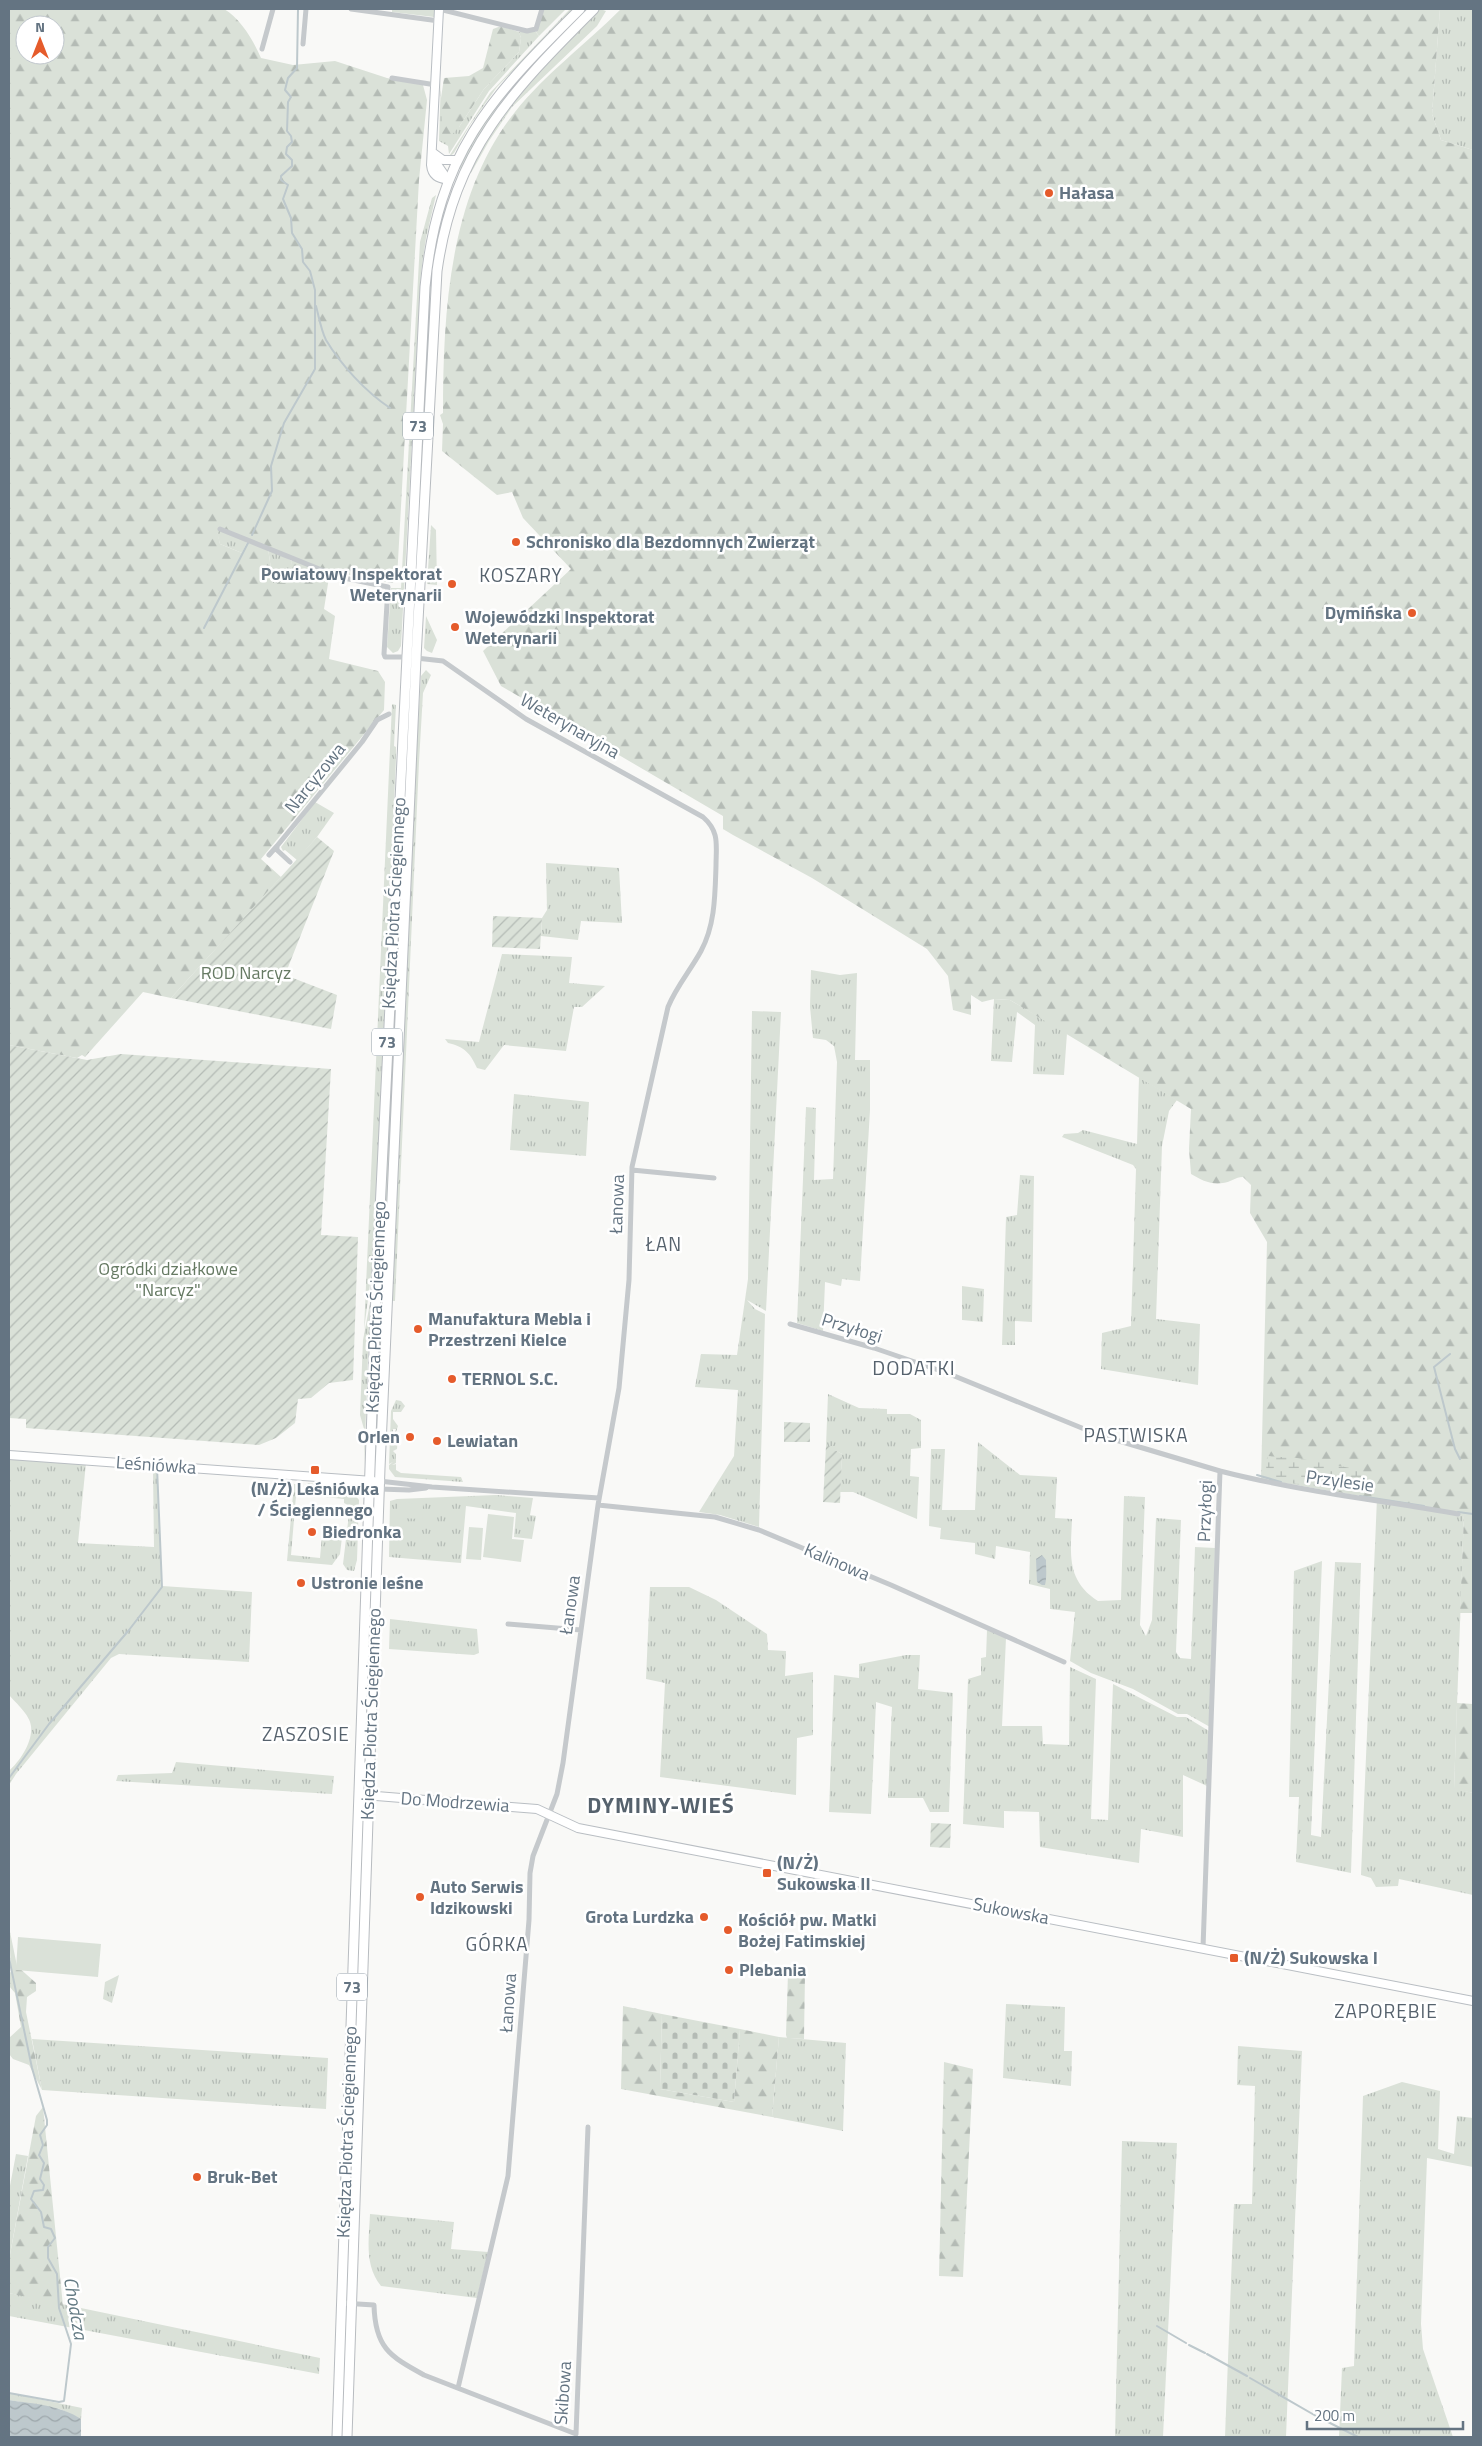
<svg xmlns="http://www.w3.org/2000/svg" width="1482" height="2446" font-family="'Titillium Web',sans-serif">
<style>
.grass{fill:url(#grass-tufts)}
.forest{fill:url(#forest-firs);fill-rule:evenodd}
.wetland{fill:url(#wetland-marsh)}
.cemetery{fill:url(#cemetery-stones)}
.park{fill:#dae1d8}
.garden{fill:url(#garden-furrows)}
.water{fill:url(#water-waves)}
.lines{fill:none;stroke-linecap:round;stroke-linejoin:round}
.stream{stroke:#bdc8cc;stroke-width:2}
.secondary-casing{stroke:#b9bec3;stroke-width:10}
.primary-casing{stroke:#b8bcc0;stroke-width:11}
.street{stroke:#c5c9cc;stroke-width:5}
.secondary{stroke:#fff;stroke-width:8}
.primary{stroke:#fff;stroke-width:9}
.poi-dot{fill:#e55b2b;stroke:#fff;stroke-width:2}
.labels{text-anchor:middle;stroke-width:5;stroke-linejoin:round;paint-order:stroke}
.shield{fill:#fff;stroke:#929ea8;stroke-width:1}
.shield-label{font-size:16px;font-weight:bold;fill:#647482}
.poi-label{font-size:18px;font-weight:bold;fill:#647482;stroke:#fff;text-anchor:start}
.street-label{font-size:18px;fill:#647482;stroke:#fff}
.park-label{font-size:18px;fill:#667a63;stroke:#fff}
.neighbourhood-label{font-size:19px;letter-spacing:1px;fill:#56626d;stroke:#fff}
.water-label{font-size:19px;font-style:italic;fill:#637a83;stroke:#fff}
.quarter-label{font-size:20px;letter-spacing:1px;fill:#56626d;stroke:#fff}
.district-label{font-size:22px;font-weight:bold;letter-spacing:1px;fill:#56626d;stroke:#fff}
</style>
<defs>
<pattern id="grass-tufts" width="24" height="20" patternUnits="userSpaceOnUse" patternTransform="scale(1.25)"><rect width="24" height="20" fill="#dae1d8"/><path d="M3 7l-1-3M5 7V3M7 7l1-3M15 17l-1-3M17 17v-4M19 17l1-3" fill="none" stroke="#b4bbb5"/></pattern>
<pattern id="forest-firs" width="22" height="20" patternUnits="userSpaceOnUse" patternTransform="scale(1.25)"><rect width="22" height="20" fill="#dae1d8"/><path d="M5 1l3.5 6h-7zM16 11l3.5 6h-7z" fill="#b4bbb5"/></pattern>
<pattern id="wetland-marsh" width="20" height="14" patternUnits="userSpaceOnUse" patternTransform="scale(1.25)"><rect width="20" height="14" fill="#dae1d8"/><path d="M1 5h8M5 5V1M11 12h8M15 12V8" fill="none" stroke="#b4bbb5"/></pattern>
<pattern id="cemetery-stones" width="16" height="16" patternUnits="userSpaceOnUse" patternTransform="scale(1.25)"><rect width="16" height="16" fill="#dae1d8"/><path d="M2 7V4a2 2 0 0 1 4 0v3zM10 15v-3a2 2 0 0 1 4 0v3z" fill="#b4bbb5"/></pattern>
<pattern id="garden-furrows" width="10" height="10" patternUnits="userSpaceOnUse" patternTransform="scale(1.25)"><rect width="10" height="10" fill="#dae1d8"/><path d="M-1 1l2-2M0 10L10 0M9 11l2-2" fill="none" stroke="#b4bbb5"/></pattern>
<pattern id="water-waves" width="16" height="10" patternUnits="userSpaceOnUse" patternTransform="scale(1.25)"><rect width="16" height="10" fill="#bdc8cc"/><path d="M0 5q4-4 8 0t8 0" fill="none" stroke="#9da7ab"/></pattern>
</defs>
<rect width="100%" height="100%" fill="#f9f9f7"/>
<path class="grass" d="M392 9H434V17L392 12Z
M570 9H574L497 87 470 125 454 153 448 158 490 93Z
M584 9H590C540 58 492 105 461 169L457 167 481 123 528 65Z
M600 9 606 11 597 26 512 107 489 141 471 173 469 172C498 107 553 60 600 9Z
M1440 9H1473V150L1441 140 1432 114Z
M519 32 535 31 539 36 489 91 449 154 448 146 439 141 441 78V98L459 127 484 89 519 52 521 38Z
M436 195 426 238 421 273 401 646 398 651 393 653 387 647 391 588H401L420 242 432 198Z
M431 525 436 530 437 585 427 584Z
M216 529 248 540 242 553 220 544Z
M268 548 292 561 287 583H273Z
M426 616 437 640 432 653 427 651 424 648Z
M426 670 431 675 423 693 419 762 395 1301H392V1294L416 758 421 676Z
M392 704 396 705 394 746 396 747V759L373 1261 364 1330Z
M407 738 408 764 375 1466 385 1168Z
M315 802 334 813 317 837 297 860 285 850 283 851 281 847Z
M546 863 619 868 622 923 581 921 578 940 541 936 542 918 547 910Z
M502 954 572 957 569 983 605 986 582 1007H574L566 1051 504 1045 485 1070 477 1068C470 1053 465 1047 448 1043L445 1039 479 1042Z
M811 970 840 975 857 973 855 1060H870V1110L860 1281 842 1279 841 1286 825 1282 823 1331 797 1323 806 1107 816 1108 814 1180 833 1179 837 1062 834 1046 826 1040 813 1038 810 1007Z
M994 999 1010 1000 1067 1033 1064 1075 1033 1074 1035 1025 1017 1012 1012 1062 991 1061Z
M752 1011 781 1012 766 1311 747 1300 755 1309 765 1314 759 1527 720 1515 699 1512 734 1456 738 1390 695 1387 701 1354 737 1355 748 1279Z
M1139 1077 1177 1100 1169 1111 1162 1146 1156 1319 1200 1324 1198 1385 1101 1369 1102 1333 1131 1326 1136 1169 1133 1165 1062 1137 1064 1134 1078 1133 1083 1130 1137 1144Z
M514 1094 589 1102 586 1156 510 1150Z
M1020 1175 1034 1176 1032 1322 1015 1321V1345H1002L1006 1217 1017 1215Z
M962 1286 984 1289 983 1322 962 1320Z
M370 1303 364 1466V1429L360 1415 363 1340Z
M828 1394 859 1408 887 1409V1414H910L921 1420V1448L911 1449 910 1476 919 1477 917 1519 853 1492H840L842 1454 835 1450V1446H826Z
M396 1400 401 1401 405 1406 401 1412H393V1419L398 1426 396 1432 398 1436 394 1435 396 1429H393L392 1438 396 1445 398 1437 397 1449 393 1451 396 1454V1463L392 1465 396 1464V1470L401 1473 461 1477 463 1482 395 1477 389 1469V1465L393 1462 389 1464 391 1411Z
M978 1442 1020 1475 1057 1477 1055 1518 1072 1519C1071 1552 1065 1580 1098 1601L1121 1600 1124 1496 1145 1497 1140 1625 1146 1636 1152 1620 1156 1518 1181 1520 1176 1652 1180 1658 1191 1659 1195 1547 1215 1548 1210 1727 1187 1714H1178L1133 1689 1091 1673 1070 1661 1075 1612 1050 1609V1589L1029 1584 1030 1552 996 1546 995 1559 975 1554V1543L940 1539 941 1528 929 1526 931 1449H945L942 1510H975Z
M9 1458 86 1463 78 1543 154 1547 153 1471H157L162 1586 252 1592 249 1662 119 1654 111 1658 16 1774 9 1785V1771C20 1761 33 1742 31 1726 30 1715 16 1703 9 1695Z
M309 1483 351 1490 359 1500 357 1560 354 1571 347 1570 343 1564 350 1506 344 1503V1499L304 1495 305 1485Z
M294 1484H297L291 1555 320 1558 322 1535 342 1537 340 1554 332 1565 287 1561Z
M496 1495 533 1498 530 1515 536 1516 532 1539 514 1537 516 1513 466 1506 461 1563 389 1557 390 1501 397 1499Z
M1377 1498 1464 1514 1454 1788 1473 1793V1895L1399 1879 1398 1886 1376 1887 1371 1878 1361 1875Z
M1322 1561 1311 1835 1321 1837 1335 1562 1361 1563 1351 1873 1296 1862 1299 1797H1289L1294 1571Z
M650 1587H689L716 1600 767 1634 768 1650 786 1651 785 1676 813 1672V1735L797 1738 796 1795 660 1777 665 1683 646 1679Z
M390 1619 477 1629 479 1653 474 1655 389 1649Z
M987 1630 1006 1638 1002 1726H1042L1043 1744 1069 1745 1070 1667 1096 1679 1091 1819 1108 1820 1113 1684 1177 1717H1186L1209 1731 1207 1786 1183 1775V1837L1141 1829 1139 1863 1040 1847 1039 1812 1004 1811V1828L963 1824 968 1679 981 1675V1658L986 1657Z
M906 1655H920L918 1689 953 1693 949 1812H930L923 1798H888L892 1707 876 1702 871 1814 829 1812 834 1675 859 1678V1664Z
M176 1762 334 1776 332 1794 116 1781 118 1775 172 1773Z
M119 1975 112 2003 103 1999 105 1982Z
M1006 2004 1065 2007 1064 2051H1072L1071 2086 1003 2078Z
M779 2037 846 2043 843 2131 772 2117Z
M32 2039 328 2058 326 2109 42 2090Z
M1238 2046 1302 2051 1286 2437H1225L1234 2204H1252L1255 2086 1237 2085Z
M1402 2082 1440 2091 1438 2149 1454 2154 1457 2116 1473 2118V2167L1427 2158 1421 2324 1423 2349 1453 2437H1339L1342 2368 1354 2366 1363 2096Z
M1122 2141 1177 2143 1163 2437H1115Z
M16 2154 28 2156 9 2260V2191Z
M370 2214 454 2222 451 2249 488 2252 477 2298 381 2286C364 2265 369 2239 370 2214Z
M9 2293 320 2358 319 2374 9 2316Z
M9 2393 82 2408 81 2419 60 2409 9 2400Z"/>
<path class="forest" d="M9 9H224C241 19 253 40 261 58L293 65 335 61 387 78 423 85 427 100 419 180 397 579 392 583 330 571 324 609 335 616 329 659 378 671 385 682 384 710 261 859 281 877 171 998 143 992 85 1057 82 1055 77 1058 9 1045ZM25 25H55V55H25ZM217 530 248 540 242 553 220 544ZM268 548 292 560 287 583H273Z
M544 9H566L539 36 536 32Z
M621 9H1440L1432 114 1441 140 1473 150V1613H1460L1464 1514 1261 1479 1267 1242 1250 1213 1251 1185 1243 1177C1235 1177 1231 1182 1223 1183 1211 1185 1201 1180 1191 1174L1189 1149 1191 1109 1010 1000 994 999 982 1002 971 995V1015L953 1010 948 976 927 949 812 878 733 835 723 829V816L501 686 483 651 571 569 523 518 512 492 497 495 442 451 443 424 440 415 443 413C443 313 449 194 515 112 544 75 587 43 621 9Z
M501 26 519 32 521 38 519 52 484 89 459 127 449 138H442L441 98 444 78 469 76 483 68 493 29Z
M1457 1703 1473 1704V1793L1454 1789Z
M9 1927 17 1966 36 1983V1991L27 1997 26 2012 42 2090 29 2065 13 2059 9 2054V2038L21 2027 15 1993 9 1986V1973L11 1972Z
M788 1973 805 1974 804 2039 787 2038 786 2035Z
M623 2006 662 2014 660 2089 734 2102 740 2029 779 2037 772 2117 621 2089Z
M944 2062 973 2069 963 2277 939 2276Z
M43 2107 63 2306 9 2293V2260L36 2116Z"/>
<path class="wetland" d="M1268 1456 1297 1458 1361 1470 1363 1483 1358 1492 1320 1489 1267 1478 1266 1464Z"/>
<path class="cemetery" d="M662 2014 740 2029 734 2102 660 2089Z"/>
<path class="park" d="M398 1502 423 1504 422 1519 398 1518Z
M488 1514 514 1517 512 1539 524 1540 521 1562 483 1557Z
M469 1527 483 1528 481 1560 466 1559Z
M18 1937 101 1944 98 1977 16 1970Z"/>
<path class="garden" d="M317 837 334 851 285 975 337 995 331 1029 171 998Z
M493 916 542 918 540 949 492 947Z
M9 1045 87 1060 121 1054 331 1069 321 1235 358 1237 353 1380 329 1383 311 1398 298 1399 295 1423 276 1438 259 1445 26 1428V1419L9 1418Z
M784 1422 810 1423V1442H784Z
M826 1446H835V1450L842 1454 840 1503 823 1502Z
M931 1823 951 1824 950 1848 930 1847Z"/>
<path class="water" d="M1042 1555 1046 1560C1046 1567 1047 1578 1045 1585H1042L1037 1582 1036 1559Z
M9 2400C34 2404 60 2405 81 2419V2437H9Z"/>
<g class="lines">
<path class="stream" d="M316 306C319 317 321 330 326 340 341 365 366 392 390 408
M252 535 272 491 271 466 284 423 315 369V290L310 271 303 262 302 249 292 233 291 218 283 199 288 185 281 180V176L292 166V160L286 154 287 147 292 142 291 136 287 131 288 102 291 97 285 90 288 78 297 68 298 9
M204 628 248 543
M1450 1354 1434 1367 1455 1449 1460 1459
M1257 1475 1281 1482
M1360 1496 1424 1506
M1458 1512 1473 1514
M9 1778 49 1724 129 1630 162 1587 157 1467
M9 1958 32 2068 47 2120V2125L40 2135 43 2145 39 2155 44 2163 40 2179 44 2185 43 2190 34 2191 31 2199 41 2212 44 2227 51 2229 55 2238 48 2247V2258L57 2274 59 2308 71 2344 64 2401 59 2402 9 2393
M1157 2326 1186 2343
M1189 2345 1205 2353
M1207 2354 1247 2376
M1250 2378 1323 2420
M1328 2422 1358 2437"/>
<defs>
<path id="secondary" d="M439 9 431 165C432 176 438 178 448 180
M432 152 443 160H457
M432 157 448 180
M9 1455 373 1481
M321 1480 379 1489
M364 1795 537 1809 578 1828 1473 2001"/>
<path id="primary" d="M337 2437 376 1292 425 287C438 154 489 99 580 9
M347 2437 380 1468 416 658 437 271C454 150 512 91 594 9"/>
</defs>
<use href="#secondary" class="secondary-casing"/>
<use href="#primary" class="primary-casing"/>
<path class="street" d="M351 9 439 21
M439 9 527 31 536 29 542 9
M303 44 306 9
M262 49 273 9
M392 78 436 85
M220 529 339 577 388 587 384 654 385 657H407
M416 658 443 661 526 719 703 817C720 832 716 845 716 866 715 896 715 925 701 951 690 971 676 987 668 1007L632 1167 629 1280 619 1388 598 1505 563 1763 557 1794 533 1856 530 1873 529 1920 508 2176 458 2388
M269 855 277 846
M290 862 277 850V846L362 742 377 720 389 714
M632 1170 714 1178
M790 1324 874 1348 947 1373 1099 1435 1220 1471 1203 1948
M1220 1471C1298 1491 1378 1500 1458 1514
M379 1481 432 1487 599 1498
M379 1489 409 1490 426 1488
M598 1505 715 1517 759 1530 891 1585 1064 1662
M508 1624 581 1630
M342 2303 374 2305C375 2347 389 2356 424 2375L576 2434 588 2127"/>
<use href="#secondary" class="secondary"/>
<use href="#primary" class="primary"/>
</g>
<g class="poi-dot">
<circle cx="1049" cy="193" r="5"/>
<circle cx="516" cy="542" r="5"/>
<circle cx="452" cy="584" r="5"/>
<circle cx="1412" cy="613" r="5"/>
<circle cx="455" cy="627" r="5"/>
<circle cx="418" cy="1329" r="5"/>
<circle cx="452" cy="1379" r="5"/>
<circle cx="410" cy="1437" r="5"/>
<circle cx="437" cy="1441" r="5"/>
<rect x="310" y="1465" width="10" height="10" rx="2.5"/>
<circle cx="312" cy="1532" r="5"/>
<circle cx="301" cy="1583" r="5"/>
<rect x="762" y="1868" width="10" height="10" rx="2.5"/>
<circle cx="420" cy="1897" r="5"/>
<circle cx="704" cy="1917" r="5"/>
<circle cx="728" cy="1930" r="5"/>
<rect x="1229" y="1953" width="10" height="10" rx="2.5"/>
<circle cx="729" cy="1970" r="5"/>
<circle cx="197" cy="2177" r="5"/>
</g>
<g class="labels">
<g class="shield">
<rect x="403" y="412.5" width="30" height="27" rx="4"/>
<rect x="372" y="1028.5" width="30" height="27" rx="4"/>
<rect x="337" y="1973.5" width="30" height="27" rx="4"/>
</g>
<g class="shield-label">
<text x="418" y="432">73</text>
<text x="387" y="1048">73</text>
<text x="352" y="1993">73</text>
</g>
<g class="poi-label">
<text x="1059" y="199">Hałasa</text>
<text x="526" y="548">Schronisko dla Bezdomnych Zwierząt</text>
<text x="442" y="580" text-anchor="end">Powiatowy Inspektorat<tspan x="442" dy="21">Weterynarii</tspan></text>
<text x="1402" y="619" text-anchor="end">Dymińska</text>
<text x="465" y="623">Wojewódzki Inspektorat<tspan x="465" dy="21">Weterynarii</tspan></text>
<text x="428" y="1325">Manufaktura Mebla i<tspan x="428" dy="21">Przestrzeni Kielce</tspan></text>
<text x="462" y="1385">TERNOL S.C.</text>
<text x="400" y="1443" text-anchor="end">Orlen</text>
<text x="447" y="1447">Lewiatan</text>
<text x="315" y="1495" text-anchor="middle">(N/Ż) Leśniówka<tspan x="315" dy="21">/ Ściegiennego</tspan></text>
<text x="322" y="1538">Biedronka</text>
<text x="311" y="1589">Ustronie leśne</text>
<text x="777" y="1869">(N/Ż)<tspan x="777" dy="21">Sukowska II</tspan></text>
<text x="430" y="1893">Auto Serwis<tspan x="430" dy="21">Idzikowski</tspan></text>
<text x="694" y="1923" text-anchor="end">Grota Lurdzka</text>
<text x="738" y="1926">Kościół pw. Matki<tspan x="738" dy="21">Bożej Fatimskiej</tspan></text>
<text x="1244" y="1964">(N/Ż) Sukowska I</text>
<text x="739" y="1976">Plebania</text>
<text x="207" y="2183">Bruk-Bet</text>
</g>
<g class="street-label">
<text transform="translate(570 726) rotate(30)" y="6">Weterynaryjna</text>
<text transform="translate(315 778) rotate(-51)" y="6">Narcyzowa</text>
<text transform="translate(394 903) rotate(-87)" y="6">Księdza Piotra Ściegiennego</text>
<text transform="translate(617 1204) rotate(-88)" y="6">Łanowa</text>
<text transform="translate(376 1307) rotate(-88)" y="6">Księdza Piotra Ściegiennego</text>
<text transform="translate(852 1328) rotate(17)" y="6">Przyłogi</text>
<text transform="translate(156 1465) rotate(4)" y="6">Leśniówka</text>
<text transform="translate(1340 1481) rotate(8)" y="6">Przylesie</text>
<text transform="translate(1205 1511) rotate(-88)" y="6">Przyłogi</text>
<text transform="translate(837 1562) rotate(23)" y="6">Kalinowa</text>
<text transform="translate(570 1605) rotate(-82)" y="6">Łanowa</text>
<text transform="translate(371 1714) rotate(-88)" y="6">Księdza Piotra Ściegiennego</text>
<text transform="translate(455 1802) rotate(4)" y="6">Do Modrzewia</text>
<text transform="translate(1011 1911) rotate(11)" y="6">Sukowska</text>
<text transform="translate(508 2003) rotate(-86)" y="6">Łanowa</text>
<text transform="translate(347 2132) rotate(-88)" y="6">Księdza Piotra Ściegiennego</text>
<text transform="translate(563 2393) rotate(-86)" y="6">Skibowa</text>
</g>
<g class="park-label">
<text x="246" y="979">ROD Narcyz</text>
<text x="168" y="1275">Ogródki działkowe<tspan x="168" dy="21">"Narcyz"</tspan></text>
</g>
<g class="neighbourhood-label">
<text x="521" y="582">KOSZARY</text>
<text x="664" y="1251">ŁAN</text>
<text x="1136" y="1442">PASTWISKA</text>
<text x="306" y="1741">ZASZOSIE</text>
<text x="497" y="1951">GÓRKA</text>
<text x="1386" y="2018">ZAPORĘBIE</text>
</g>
<g class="water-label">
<text transform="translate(76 2308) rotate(80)" y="7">Chodcza</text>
</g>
<g class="quarter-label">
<text x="914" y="1375">DODATKI</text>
</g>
<g class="district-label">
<text x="661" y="1813">DYMINY-WIEŚ</text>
</g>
</g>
<rect width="1482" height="2446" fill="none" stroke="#647482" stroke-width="20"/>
<g transform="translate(40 40)"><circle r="24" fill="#ffffff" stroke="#c1c7cd"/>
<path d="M0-4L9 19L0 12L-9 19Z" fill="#e55b2b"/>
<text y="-8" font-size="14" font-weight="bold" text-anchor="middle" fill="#647482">N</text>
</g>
<path d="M1307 2421v8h156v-8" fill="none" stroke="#647482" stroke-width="2.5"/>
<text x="1314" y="2421" font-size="15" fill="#647482" stroke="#ffffff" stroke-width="4" paint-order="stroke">200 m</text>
</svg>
